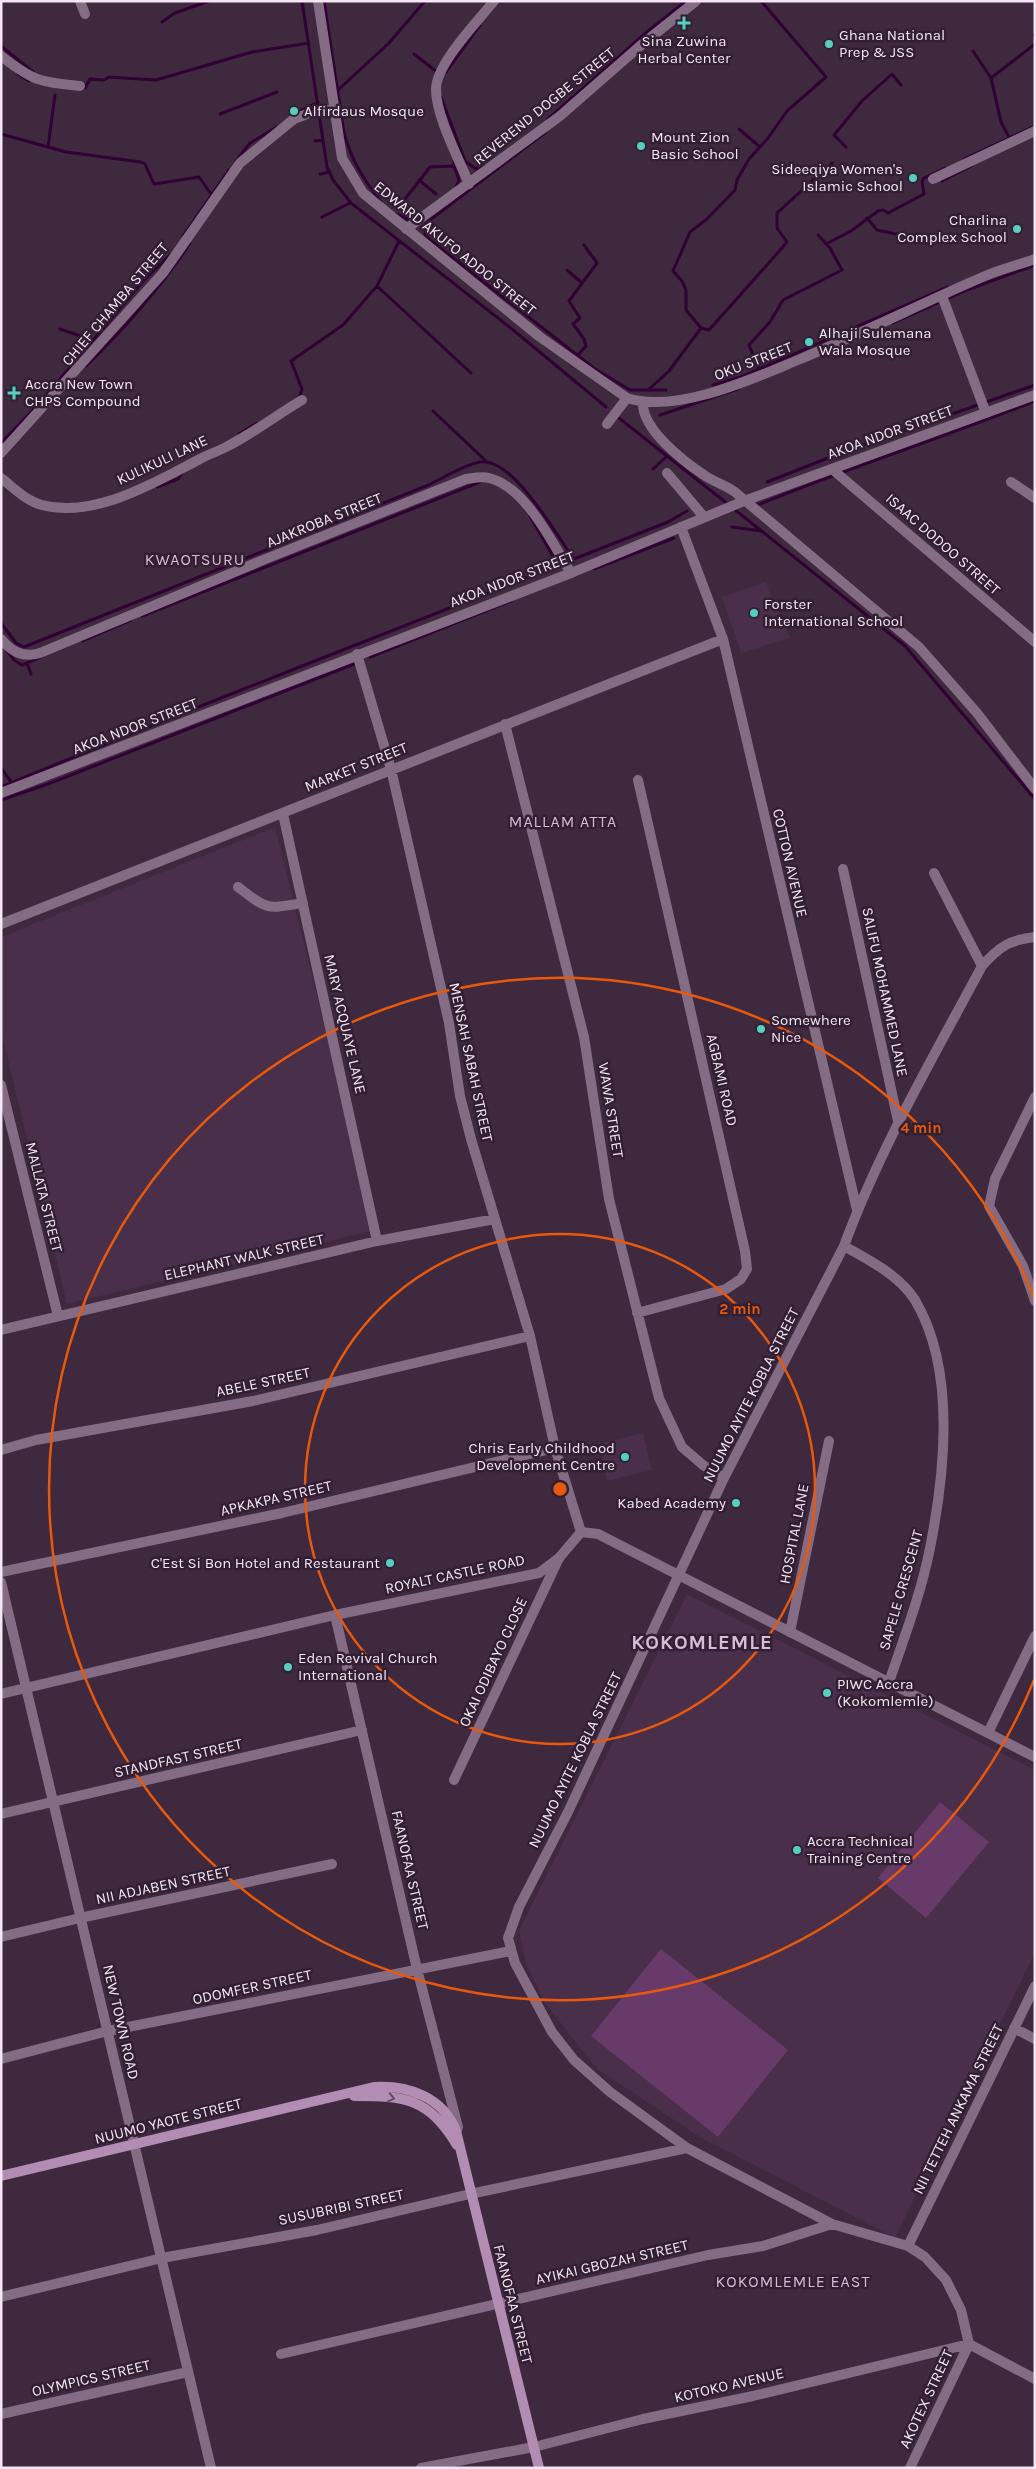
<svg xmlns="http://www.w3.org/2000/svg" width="1036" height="2469" font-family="Karla,sans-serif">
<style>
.built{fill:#492f4a}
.green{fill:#673a69}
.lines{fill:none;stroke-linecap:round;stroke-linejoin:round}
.stream{stroke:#310034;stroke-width:3}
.minor{stroke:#846c84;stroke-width:10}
.tertiary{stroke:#846c84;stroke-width:10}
.secondary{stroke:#b38cb3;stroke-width:10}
.oneway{stroke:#664b67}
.ring{fill:none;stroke:#e8590c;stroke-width:2.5}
.poi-dot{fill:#57cec2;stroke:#331f34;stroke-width:2}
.labels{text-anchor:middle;stroke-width:5;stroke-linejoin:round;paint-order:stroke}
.poi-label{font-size:15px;fill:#f4e6f4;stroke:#331f34;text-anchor:start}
.street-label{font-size:15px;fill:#f4e6f4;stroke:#331f34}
.neighbourhood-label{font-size:16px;letter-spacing:1px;fill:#d6bcd6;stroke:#331f34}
.district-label{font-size:20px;font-weight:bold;letter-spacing:1px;fill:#d6bcd6;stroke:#331f34}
.centre{fill:#e8590c;stroke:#331f34;stroke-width:2.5}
.ring-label{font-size:15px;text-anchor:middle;font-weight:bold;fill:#e8590c;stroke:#331f34;stroke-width:5;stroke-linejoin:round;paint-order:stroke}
</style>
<rect width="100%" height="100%" fill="#3e293e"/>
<path class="built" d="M766 582 790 638 741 653 722 597Z
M275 827 375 1230 67 1304 1 1031V937Z
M643 1433 652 1470 607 1481 599 1444Z
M687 1594 1035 1770V1953L895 2238 700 2137 597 2069 545 2003 526 1965 519 1930Z"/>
<path class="green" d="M940 1802 989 1842 926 1918 878 1878Z
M661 1949 788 2050 718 2137 591 2036Z"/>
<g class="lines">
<path class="stream" d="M302 1 327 167 333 180 351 203 512 329 606 407
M324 1 344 133C352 162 363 178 381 202
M761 1 826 77 787 111 768 138 749 159 737 180 735 190 707 219 690 232 673 271 682 281 686 290V310L701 328 709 330 782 248 787 242 777 228V213L832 163
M162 22 175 13 209 1
M1034 35 1035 37
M1 46 33 72
M973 51 991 78 1001 122 1009 137
M414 54 437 72
M446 72 480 25
M18 74 29 81
M991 78 1035 44
M82 88H85L90 79 104 80 109 77 156 80 252 52 309 43
M337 91 389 43 425 1
M441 97 465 161 476 169 485 166
M296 113 318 102
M220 114 277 92
M548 119 647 32 686 1
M739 129 760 147
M546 132 426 223 425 236 595 369 630 390H666
M1 134 66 152 141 162 145 164 154 184 199 177 211 194
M315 141 323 140
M48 147 55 95
M846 147 834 135 862 101 892 74 901 85
M964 159 1035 126
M454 160V166L459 180 456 187
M236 161 250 143 277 127
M320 174 330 172
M419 180 436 194
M942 181 971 166
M402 203 430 167 454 166
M396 214 408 219 415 217
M322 217 350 203
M867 218 877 230 900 235
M183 236 229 170
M826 244 851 231 878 211 883 210 888 213 924 194 922 181 924 178 945 168
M567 270 582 283
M377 286 471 373
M893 323 967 290 1035 265
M60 329 92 340
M578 355 586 346 584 339 573 324 580 318 569 301 597 263 584 245
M86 366C125 328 160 289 190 243
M759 369 749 345 770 322 783 300 842 270 830 248 818 235
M713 385 741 377 948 287
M648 390 669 371 701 328
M299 398 302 389 291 361 343 325 377 286 399 241
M433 411 488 463
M660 415 738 389
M619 418 729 505
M239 434 257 423
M1 443 37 406 145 279 171 254
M653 469 667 456
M767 482 846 451 1035 385
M157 487 178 479 182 473
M755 506C847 468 943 438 1035 401
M734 509 905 646 1035 799
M732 527 761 531
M594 569 674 538
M142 616 480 482
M1 623 16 643 24 647 426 486C443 479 462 465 480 462 513 456 557 537 574 559L668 522 687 511
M82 641 131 620
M6 649 14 660 22 665 41 657
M370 657 511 601
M27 663 31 674
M1 768 12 783
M1 787C186 710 373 639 558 565L530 516
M1 800 48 784 354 664"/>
<path class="minor" d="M80 1 85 14
M318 1 342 158 363 193 540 337 627 398C676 414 752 379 798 360 861 334 922 303 985 276 1001 269 1018 265 1035 259
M1 56C33 81 39 82 80 86
M933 179 1035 131
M469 184C459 159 436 116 436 90 435 65 478 21 494 1
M406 229 560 116 640 46 696 1
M942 296 986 413
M643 403C642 429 683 461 704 475 714 482 726 485 735 492L919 647 977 713 1035 789
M607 424 627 398
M1 453 163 273 240 163 294 119 312 112 334 109
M832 469 1035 642
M667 473 704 517
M1 478C14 488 26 501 42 505 95 519 155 482 200 459 209 454 219 451 228 446 253 433 277 415 302 400
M1011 482 1035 498
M681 527 723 639 857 1210
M1 639C12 652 23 658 40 653L268 558 466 479C473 478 482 476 489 478 526 487 552 543 571 573
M357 654 391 769 449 1023 460 1096 471 1139 530 1336 555 1448 581 1532
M505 724 584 1037 609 1199 659 1398 682 1447 703 1465 724 1478
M283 814 377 1241
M843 869 898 1121
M934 873 982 966
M238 887C268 910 265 909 303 903
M1 924 723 639
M1 1085 58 1316
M1035 1097 995 1179 989 1206 1023 1266 1035 1301
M844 1246C868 1259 900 1276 915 1300 956 1369 945 1473 930 1548 921 1594 904 1638 889 1682
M637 1313 726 1289 741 1279 747 1269 745 1251 638 780
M1 1330 377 1241 495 1219
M1 1450 36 1440 253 1401 530 1336
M1 1572 282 1513 555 1448
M335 1615 417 1969 458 2127 457 2130
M790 1632 829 1441
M988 1733 1035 1636
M454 1780 559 1558
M1 1814 362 1730
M1 1937 80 1918 332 1864
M1014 2028 1035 2039
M1 2059 108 2031 511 1951
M908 2246 1035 1986
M1 2297 162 2258 317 2230 470 2194 687 2148
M281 2354 708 2255 763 2246 832 2224
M421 2468 534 2447 643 2419 753 2396 969 2344 1035 2379
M910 2468 969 2344 961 2310 946 2280 925 2257 908 2246 832 2224 687 2148 610 2092 574 2060 552 2032 515 1963 508 1938 519 1907 568 1812 724 1478 844 1246C880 1148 933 1058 982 966 999 947 1009 940 1035 937"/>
<path class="tertiary" d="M1 793 571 573 744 501 1035 395
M1 1582 211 2468
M1 1694 335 1615 539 1573 559 1558 581 1532 598 1534 1035 1757
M1 2414 188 2372"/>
<path class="secondary" d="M354 2096C406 2096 428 2098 457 2145
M1 2176 374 2087C408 2085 443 2097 456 2131L539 2468"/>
</g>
<defs><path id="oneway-chevron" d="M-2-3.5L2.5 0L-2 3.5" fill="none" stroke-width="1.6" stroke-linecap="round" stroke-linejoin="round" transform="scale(1.25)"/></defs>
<use class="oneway" href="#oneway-chevron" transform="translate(391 2098) rotate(13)"/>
<g class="ring">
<circle cx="560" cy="1489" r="255"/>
<path d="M1034 1680A511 511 0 1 1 1034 1298"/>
</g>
<g class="poi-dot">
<path d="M681.5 15.5h5v5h5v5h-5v5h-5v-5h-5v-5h5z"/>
<circle cx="829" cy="44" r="5"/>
<circle cx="294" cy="111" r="5"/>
<circle cx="641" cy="146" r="5"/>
<circle cx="913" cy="178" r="5"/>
<circle cx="1017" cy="229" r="5"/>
<circle cx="809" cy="342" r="5"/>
<path d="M11.5 385.5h5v5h5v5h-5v5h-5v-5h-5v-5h5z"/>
<circle cx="754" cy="613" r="5"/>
<circle cx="761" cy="1029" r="5"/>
<circle cx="625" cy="1457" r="5"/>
<circle cx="736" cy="1503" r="5"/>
<circle cx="390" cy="1563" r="5"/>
<circle cx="288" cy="1667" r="5"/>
<circle cx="827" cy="1693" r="5"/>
<circle cx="797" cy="1850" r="5"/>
</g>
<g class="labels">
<g class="poi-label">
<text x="839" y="40">Ghana National<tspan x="839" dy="17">Prep &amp; JSS</tspan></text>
<text x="684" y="46" text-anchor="middle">Sina Zuwina<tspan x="684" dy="17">Herbal Center</tspan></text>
<text x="304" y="116">Alfirdaus Mosque</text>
<text x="651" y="142">Mount Zion<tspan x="651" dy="17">Basic School</tspan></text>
<text x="903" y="174" text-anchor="end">Sideeqiya Women's<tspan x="903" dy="17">Islamic School</tspan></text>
<text x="1007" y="225" text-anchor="end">Charlina<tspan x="1007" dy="17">Complex School</tspan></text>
<text x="819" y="338">Alhaji Sulemana<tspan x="819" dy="17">Wala Mosque</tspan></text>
<text x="25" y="389">Accra New Town<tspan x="25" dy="17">CHPS Compound</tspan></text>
<text x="764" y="609">Forster<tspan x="764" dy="17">International School</tspan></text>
<text x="771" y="1025">Somewhere<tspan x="771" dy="17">Nice</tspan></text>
<text x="615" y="1453" text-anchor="end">Chris Early Childhood<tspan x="615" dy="17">Development Centre</tspan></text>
<text x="726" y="1508" text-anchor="end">Kabed Academy</text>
<text x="380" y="1568" text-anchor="end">C'Est Si Bon Hotel and Restaurant</text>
<text x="298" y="1663">Eden Revival Church<tspan x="298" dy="17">International</tspan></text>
<text x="837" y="1689">PIWC Accra<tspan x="837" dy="17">(Kokomlemle)</tspan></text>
<text x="807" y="1846">Accra Technical<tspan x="807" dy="17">Training Centre</tspan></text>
</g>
<g class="street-label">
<text transform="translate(544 106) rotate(-39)" y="5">REVEREND DOGBE STREET</text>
<text transform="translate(455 248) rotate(39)" y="5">EDWARD AKUFO ADDO STREET</text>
<text transform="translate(115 304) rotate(-50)" y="5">CHIEF CHAMBA STREET</text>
<text transform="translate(753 361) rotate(-21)" y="5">OKU STREET</text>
<text transform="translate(890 432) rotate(-20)" y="5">AKOA NDOR STREET</text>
<text transform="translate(162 460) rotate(-25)" y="5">KULIKULI LANE</text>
<text transform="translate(324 520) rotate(-22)" y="5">AJAKROBA STREET</text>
<text transform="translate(943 544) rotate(41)" y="5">ISAAC DODOO STREET</text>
<text transform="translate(512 579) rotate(-21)" y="5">AKOA NDOR STREET</text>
<text transform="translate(135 726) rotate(-21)" y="5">AKOA NDOR STREET</text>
<text transform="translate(356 767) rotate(-22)" y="5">MARKET STREET</text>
<text transform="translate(790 863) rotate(77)" y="5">COTTON AVENUE</text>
<text transform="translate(885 992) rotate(78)" y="5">SALIFU MOHAMMED LANE</text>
<text transform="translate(345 1024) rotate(77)" y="5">MARY ACQUAYE LANE</text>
<text transform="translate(471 1062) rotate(78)" y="5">MENSAH SABAH STREET</text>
<text transform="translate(722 1080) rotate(77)" y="5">AGBAMI ROAD</text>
<text transform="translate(611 1110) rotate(81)" y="5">WAWA STREET</text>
<text transform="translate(44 1197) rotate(76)" y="5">MALLATA STREET</text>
<text transform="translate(244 1257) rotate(-13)" y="5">ELEPHANT WALK STREET</text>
<text transform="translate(263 1382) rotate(-12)" y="5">ABELE STREET</text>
<text transform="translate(751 1395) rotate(-63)" y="5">NUUMO AYITE KOBLA STREET</text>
<text transform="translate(276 1498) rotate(-13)" y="5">APKAKPA STREET</text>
<text transform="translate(794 1534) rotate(-79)" y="5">HOSPITAL LANE</text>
<text transform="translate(455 1574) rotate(-12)" y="5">ROYALT CASTLE ROAD</text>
<text transform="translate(901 1590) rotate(-74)" y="5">SAPELE CRESCENT</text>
<text transform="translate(493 1662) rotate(-65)" y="5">OKAI ODIBAYO CLOSE</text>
<text transform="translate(178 1758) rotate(-13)" y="5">STANDFAST STREET</text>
<text transform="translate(575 1760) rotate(-64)" y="5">NUUMO AYITE KOBLA STREET</text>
<text transform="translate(410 1870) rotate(77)" y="5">FAANOFAA STREET</text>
<text transform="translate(163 1885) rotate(-12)" y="5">NII ADJABEN STREET</text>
<text transform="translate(252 1987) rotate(-12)" y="5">ODOMFER STREET</text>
<text transform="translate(121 2022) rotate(77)" y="5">NEW TOWN ROAD</text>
<text transform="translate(958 2109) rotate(-64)" y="5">NII TETTEH ANKAMA STREET</text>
<text transform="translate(168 2121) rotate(-14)" y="5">NUUMO YAOTE STREET</text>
<text transform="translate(341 2207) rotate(-12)" y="5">SUSUBRIBI STREET</text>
<text transform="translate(612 2262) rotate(-13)" y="5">AYIKAI GBOZAH STREET</text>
<text transform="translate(513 2304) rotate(76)" y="5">FAANOFAA STREET</text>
<text transform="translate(91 2378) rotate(-13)" y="5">OLYMPICS STREET</text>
<text transform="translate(729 2385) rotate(-13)" y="5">KOTOKO AVENUE</text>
<text transform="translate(926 2399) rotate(-65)" y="5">AKOTEX STREET</text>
</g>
<g class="neighbourhood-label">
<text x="195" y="565">KWAOTSURU</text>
<text x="563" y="827">MALLAM ATTA</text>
<text x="793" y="2287">KOKOMLEMLE EAST</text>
</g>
<g class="district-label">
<text x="702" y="1649">KOKOMLEMLE</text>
</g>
</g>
<circle cx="560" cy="1489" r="8" class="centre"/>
<g class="ring-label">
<text x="921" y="1133">4 min</text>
<text x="740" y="1314">2 min</text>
</g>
<rect width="1036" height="2469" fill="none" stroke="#f4e6f4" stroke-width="5"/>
</svg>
